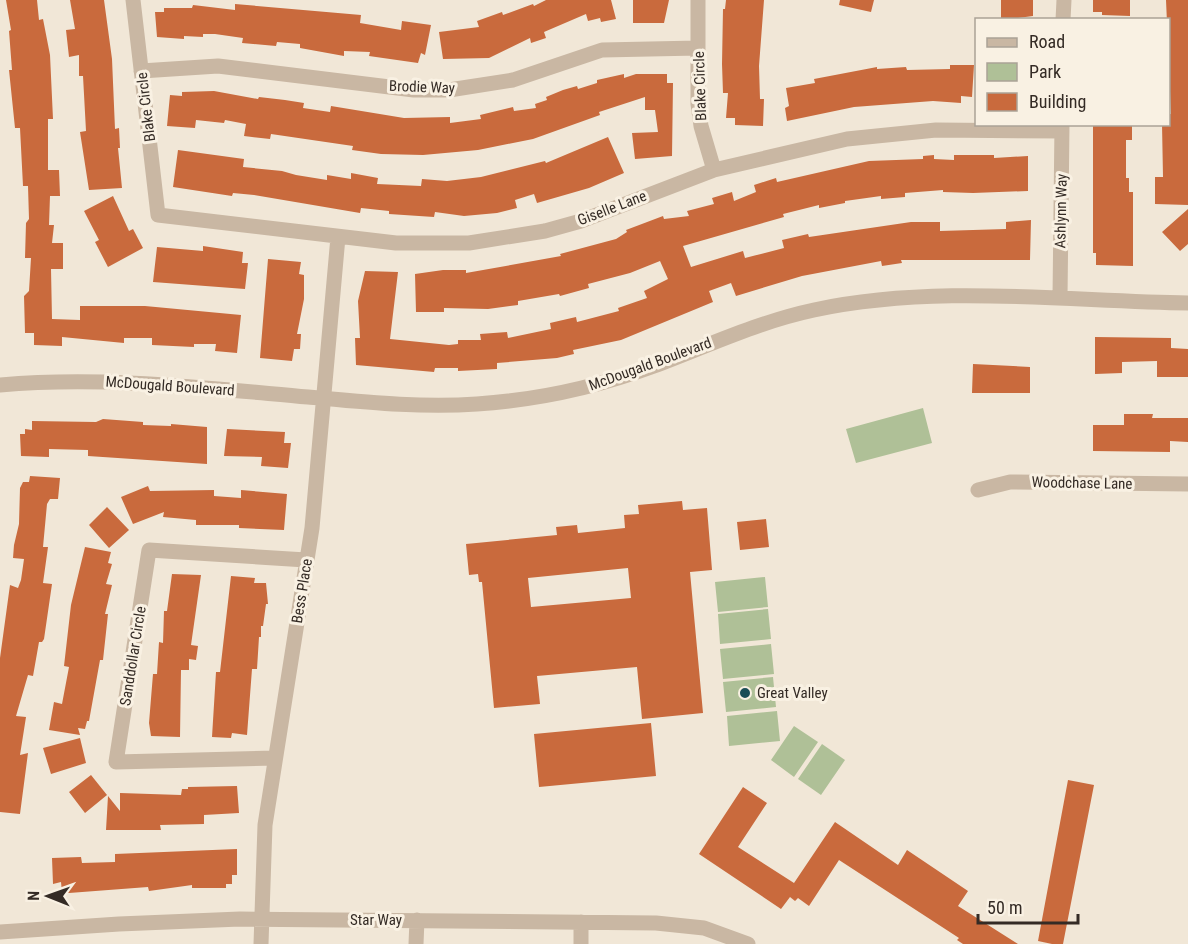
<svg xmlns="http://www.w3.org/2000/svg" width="1188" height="944" font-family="'Roboto Condensed',sans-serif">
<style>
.green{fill:#afc097}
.building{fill:#c96a3d;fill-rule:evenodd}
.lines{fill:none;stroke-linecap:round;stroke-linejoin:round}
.street{stroke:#c9b7a3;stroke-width:15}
.poi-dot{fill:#1a4d56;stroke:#f9f1e3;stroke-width:2}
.labels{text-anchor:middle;stroke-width:6;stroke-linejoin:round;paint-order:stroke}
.street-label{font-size:15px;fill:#342b25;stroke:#f9f1e3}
.poi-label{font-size:15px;fill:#342b25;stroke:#f9f1e3;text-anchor:start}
</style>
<rect width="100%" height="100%" fill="#f1e7d7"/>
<path class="green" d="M923 408 932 443 856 463 846 429Z
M765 577 768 607 718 612 715 582Z
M768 609 771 639 720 644 718 614Z
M771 644 774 674 723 679 720 649Z
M773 677 776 707 726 712 723 682Z
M777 711 780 741 729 746 727 716Z
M794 726 818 742 794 777 771 760Z
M822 744 845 760 821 795 798 779Z"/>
<path class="building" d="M6 0H37L39 20 43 19 50 55 53 119H48V170H59L60 196H50L49 225H54L52 243H63V269H51L52 319 80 320V306H145L241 315 237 353 215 351 216 344H194V347L152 345V338H124V343L62 337V346L34 345V333H25L24 296 29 291 31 258H25L26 223 29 219 28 186H23L20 128H15L9 70H12L9 31 11 30Z
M70 0H104L112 59 115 129 119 128 120 148H118L122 188 89 190 80 132 86 131 83 76H79V55L69 57 66 30 75 29Z
M546 0H611L616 19 601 22 600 18 588 21 586 14 544 32 546 38 531 43 530 38 489 58 443 59 439 32 479 27 477 21 502 12 503 15 533 4 534 6Z
M633 0H669L664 23H633Z
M726 0H764L759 66 760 99H764L763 126 735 125V118H726L728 93H723L722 64 723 9H725Z
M840 0H874L871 12 839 5Z
M1001 0H1033V16L1001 20Z
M1093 0H1130V16L1102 15V12H1093Z
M1166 0H1188V205L1155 204V177H1163L1162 124H1168V114H1171Z
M235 4 361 15 360 23 401 30 402 21 431 25 425 55 421 53 418 63 369 56 370 52 344 51V56L300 48V44L277 42 276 46 242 43 243 38 215 34H203V37L184 36V39L157 37 155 12H164V8H192L193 5 235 10Z
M950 65H974L972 97 961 96V103L933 101 854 107 787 121 785 108 789 106 786 88 815 83 814 79 877 67V69L906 67 907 70 950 69Z
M624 74V78L636 74H667V83H673L672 156 635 159 632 133 658 132 655 110H645V97L599 112 600 115 533 139 478 150 423 155 381 154 352 150 353 146 271 134 270 139 244 136 246 124 225 120 224 123 196 120 195 128 167 126 170 95 182 96V92L214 91 258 99 259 97 285 100 304 103 303 108 330 112 331 106 404 118 450 117V123L481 119 480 115 513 107 514 111 536 108 535 104 547 100 546 97 563 90 577 86 578 89 597 83V80Z
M1093 124H1132V140H1126V178H1129V192H1133V266L1096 265V253H1093Z
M608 137 624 173 589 188 537 203 534 194 515 200 517 208 497 213 464 216 435 212 434 217 389 214V211L361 208 360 213 254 195 233 193 232 196 173 187 178 150 244 159 243 167 282 171 296 175 327 180V175L351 179V173L378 178 377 184 421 186 422 179 447 181 481 177 545 161 546 163Z
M934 155V159L954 160V155H994V158L1028 156V191L973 193 943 192V190L905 193V197L881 199V196L845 201V203L819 208V205L783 214 784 217 683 246 691 267 743 251 745 258 784 248 782 240 808 234 809 237 911 222H940V231L1006 229V222L1031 220 1030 260H901L902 263 882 266 881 261 802 276 736 296 731 283 709 291 713 302 621 340 573 350 574 354 557 358 497 363V369L458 371V368H435L434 372 356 365 355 338H360L358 301 365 271 398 272 390 339 449 345 458 344V340H481L480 334 507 332 508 338 551 329 550 323 576 317 577 322 619 311 618 308 647 298 644 291 668 279 660 261 630 273 588 284 589 288 560 296 559 294 518 301V305L488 309 444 308V312H416L415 274 443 270H466V273L561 256 560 254 616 239 627 232 626 230 663 216 664 219 689 216 687 211 714 204 712 198 732 192 734 201 756 192 754 185 776 178 777 182 869 161 923 159V156Z
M113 196 129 231 133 229 143 248 108 267 95 242 99 240 84 211Z
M1188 209V244L1180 251 1162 232Z
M203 246 243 252 242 263H248L245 289 153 282 157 247 203 251Z
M268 259 301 262 299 274 304 275V299L297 334H301L300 349H294L292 361 260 358Z
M1095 337 1171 338V348L1188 349V377H1157V361L1122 362V373L1095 374Z
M973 364 1030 367V393H972Z
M1124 414H1153L1152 418H1188V442L1170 441V452L1093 451V425H1124Z
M103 419 143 422V425L171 426V424L207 427V464L88 456V450L49 449V457L21 456 20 434H25V429L32 430V421L96 422Z
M227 429 285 432 284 443H291L288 468 261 466 262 457 224 456Z
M30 476 60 478 58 499H50L47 504 43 547H48L43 583 52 584 44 639 42 642H39L33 676 28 675 16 716 26 717 20 755 28 753 20 814 0 812V658L10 585 18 588 21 580 24 559 13 558 14 545 19 524 20 488 23 482H29Z
M148 486 150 491 214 490V496L241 498V490L287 494 284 530 239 528V525H196V520L163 517 164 512 133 524 121 497Z
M682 501 683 510 707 508 712 570 690 572 703 713 642 719 637 667 537 676 540 704 494 708 482 582H479L478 574 469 575 466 544 557 535 556 527 577 525 578 533 625 528 624 515 639 514 638 505ZM628 568 631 598 531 607 528 578Z
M107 507 129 530 109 548 89 525Z
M766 519 769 547 740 550 737 522Z
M85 547 111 552 108 563 112 564 106 584 112 585 105 614H108L103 660H100L89 721H87L85 729 78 728 80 735 49 730 54 702 62 704 69 667 64 666 71 605Z
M172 574 201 575 191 645 198 646 196 660 189 659V670H181L180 737 151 736 149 723 153 674H157L159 642 163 643 164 611H167Z
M231 576 255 578 254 583H266L268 604H266L263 626H261V637H259L257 669H252L247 735 232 733 231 738 212 737 216 672H220Z
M651 723 656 776 539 787 534 734Z
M80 738 86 763 51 774 43 748Z
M91 775 107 795 85 813 69 792Z
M1068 780 1094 785 1063 944H1052L1038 941Z
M237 786 239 813 204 815V824L160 825 161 830H106L108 796 120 811V793L181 795 182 789H188V787Z
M743 787 767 803 738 847 794 883 835 822 898 865 907 850 968 891 958 906 1018 944H963L957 940 959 938 839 860 809 906 798 898 795 901 790 897 781 909 699 854Z
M237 849V875H232V884H226V888H192V885L149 891 148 887 69 893 62 892 61 882 53 884 52 858 81 857 82 863 115 862V854Z"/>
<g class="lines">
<path class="street" d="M133 0 158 215 396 243H469L545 231 581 221 714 170 847 139 936 130 1062 131
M698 0V104L701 126 714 170
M1063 20 1064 0
M141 71 218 66 414 90H449L513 80 602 50 698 48
M1060 298 1062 124
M0 385C103 376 205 388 308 397 364 402 421 408 477 404 537 400 597 387 654 366 707 346 758 322 814 310 936 284 1064 301 1188 303
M978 490 1010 482 1188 484
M275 758 116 762 149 550 306 560
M581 922V944
M0 932 119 924 240 919 656 923 704 928 748 944
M261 944 265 825 312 528 338 237
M416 944 417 920"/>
</g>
<circle class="poi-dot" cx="745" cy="693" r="6"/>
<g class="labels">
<g class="street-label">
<text transform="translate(700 86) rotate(-92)" y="5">Blake Circle</text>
<text transform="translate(422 87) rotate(2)" y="5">Brodie Way</text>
<text transform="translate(146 107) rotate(-97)" y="5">Blake Circle</text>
<text transform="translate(612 208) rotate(-21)" y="5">Giselle Lane</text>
<text transform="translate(1061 211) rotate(-89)" y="5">Ashlynn Way</text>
<text transform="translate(650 364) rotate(-20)" y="5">McDougald Boulevard</text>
<text transform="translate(170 386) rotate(4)" y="5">McDougald Boulevard</text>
<text transform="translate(1082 483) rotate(1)" y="5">Woodchase Lane</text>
<text transform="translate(302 591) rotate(-81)" y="5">Bess Place</text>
<text transform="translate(133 656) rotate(-81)" y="5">Sanddollar Circle</text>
<text x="376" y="925">Star Way</text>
</g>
<g class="poi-label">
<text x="757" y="698">Great Valley</text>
</g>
</g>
<rect x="975" y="18" width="195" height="108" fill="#f9f1e3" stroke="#aaa297" stroke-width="1.5"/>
<rect x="987" y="38" width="30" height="9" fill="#c9b7a3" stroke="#aaa297" stroke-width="1.5"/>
<text x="1029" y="48" font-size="18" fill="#342b25">Road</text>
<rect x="987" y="63" width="30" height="18" fill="#afc097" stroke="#aaa297" stroke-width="1.5"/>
<text x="1029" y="78" font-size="18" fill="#342b25">Park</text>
<rect x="987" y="93" width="30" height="18" fill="#c96a3d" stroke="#aaa297" stroke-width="1.5"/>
<text x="1029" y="108" font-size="18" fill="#342b25">Building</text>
<g transform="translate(48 896) rotate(271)" stroke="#f9f1e3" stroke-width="4.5" paint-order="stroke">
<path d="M0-4.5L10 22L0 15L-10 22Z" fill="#342b25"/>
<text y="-9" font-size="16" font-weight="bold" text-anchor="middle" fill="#342b25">N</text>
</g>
<path d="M978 914v9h100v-9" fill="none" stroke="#342b25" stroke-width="3"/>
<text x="987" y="914" font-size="18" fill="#342b25" stroke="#f9f1e3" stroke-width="4.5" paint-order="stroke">50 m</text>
</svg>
